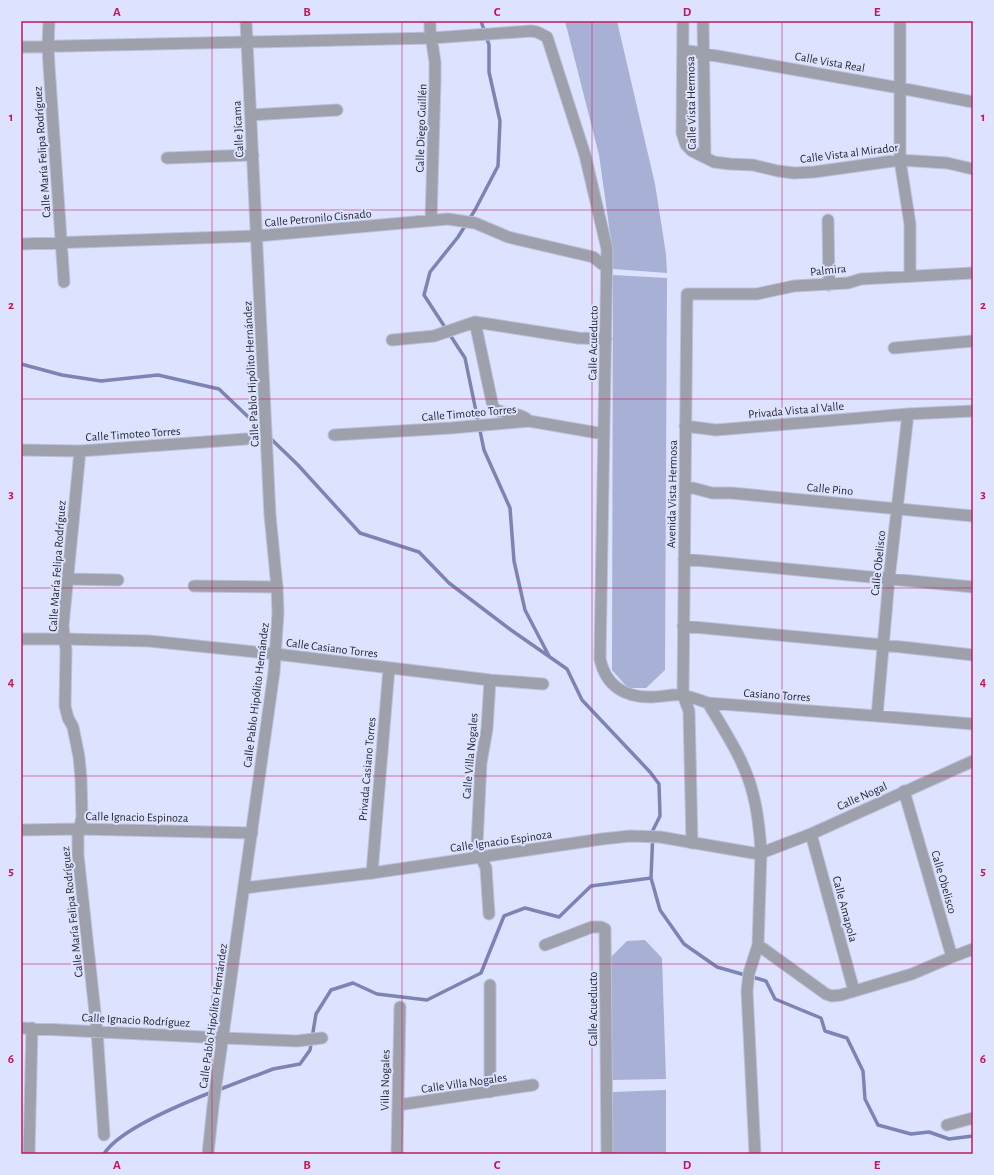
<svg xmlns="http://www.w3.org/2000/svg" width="994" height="1175" font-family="'Alegreya Sans',sans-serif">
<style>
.green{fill:#a9b0d6}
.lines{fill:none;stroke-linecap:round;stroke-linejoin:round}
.stream{stroke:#7c84b3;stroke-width:3.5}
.minor-casing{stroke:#bcc1d9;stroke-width:13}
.tertiary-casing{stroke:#bcc1d9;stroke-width:13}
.minor{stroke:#9ea0ac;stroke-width:11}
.tertiary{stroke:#9ea0ac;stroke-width:11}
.grid{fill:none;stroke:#c2185b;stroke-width:1;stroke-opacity:0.55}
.labels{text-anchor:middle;stroke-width:4;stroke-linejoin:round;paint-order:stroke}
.street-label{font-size:12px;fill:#272933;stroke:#dde2fe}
.neatline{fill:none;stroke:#c2185b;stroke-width:1.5}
.grid-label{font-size:13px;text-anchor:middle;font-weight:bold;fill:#c2185b}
</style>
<rect width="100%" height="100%" fill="#dde2fe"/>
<path class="green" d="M565 21H617L655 184 666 254 667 273 613 269V255L599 155Z
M613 275 667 278 665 670 646 688H628L612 670Z
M645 940 662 958 666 1079 612 1080 610 958 627 941Z
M666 1090V1154H612V1092Z"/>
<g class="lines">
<path class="stream" d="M481 21 489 45V72L500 121 498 166 475 210 458 237 430 272 424 295 465 358 484 450 510 508 514 561 525 610 549 656
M21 364 62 375 101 381 158 375 219 389 263 431
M269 437 298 465 360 533 419 552 449 583 511 630 567 669 582 700 650 772 659 784 660 816 653 830 651 878 660 910 684 944 717 967 766 981 775 999 821 1018 825 1031 847 1038 863 1071 865 1099 878 1125 911 1134 929 1132 949 1139 973 1136
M218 1090 273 1069 300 1064 310 1050 316 1014 331 990 353 983 377 994 427 1000 481 973 504 916 525 908 559 917 591 886 651 878
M104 1154C119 1129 184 1103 212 1092"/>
<defs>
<path id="minor" d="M49 21 48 46 49 66 64 282
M430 21V29L435 62V80L431 220
M683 21 682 133 686 145 692 151 714 162 730 164 753 165 778 171 794 173 814 172 900 160 947 163 973 169
M703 21 705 157
M900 21V160L910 224V276
M21 47 432 38 531 31 537 32 547 37 585 155 607 249 600 659C606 687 626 698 653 697 662 697 672 694 681 695 690 696 699 700 708 703L877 716 973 724
M683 50 900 88 973 102
M251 115 337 110
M167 158 253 155
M828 220 829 285
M21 244 257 236 448 219 475 223 508 237 593 257 607 268
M475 322 493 407C500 416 518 410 529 421
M392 340 434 336 475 322 578 338 606 339
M894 348 973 341
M685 426 716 430 908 414 973 411
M334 435 451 428 529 421 604 434
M21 450 80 451 246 439
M80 451 63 626 66 650 65 706 68 718 73 727 79 757 81 779 82 817 78 835V855L97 1031 104 1135
M685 489 693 488 712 493H731L973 516
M684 559 973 587
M68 579 118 580
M194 586 277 587
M683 626 884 645 973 655
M276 654 490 680 543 684
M708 703C725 732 745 761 753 794 758 813 760 833 761 853L758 945 749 973 747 991 755 1154
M877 716 889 579 908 414
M904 791 952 957
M21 830 79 829 252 833
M811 834 854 991
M692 843 689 711 683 695 687 294H757L794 286 848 283 861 279 973 273
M372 873 389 668
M489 914 486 868 478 850 477 844 481 763 487 729 490 680
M545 945 592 927H601L605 929 607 1154
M758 945 826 994 832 996 841 995 912 974 952 957 973 949
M21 1028 223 1038 297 1041 322 1038
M490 1092V985
M398 1105 533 1085
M947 1125 973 1118
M29 1154 32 1028
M397 1154 400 1007"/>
<path id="tertiary" d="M21 639H65L149 641 276 654
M244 888 372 873 602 839 630 836 660 837 753 853H761L811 834 973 761
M208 1154 213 1106 274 672 278 613 277 587 270 515 246 21"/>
</defs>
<use href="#minor" class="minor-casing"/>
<use href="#tertiary" class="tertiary-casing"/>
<use href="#minor" class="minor"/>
<use href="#tertiary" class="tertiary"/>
</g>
<path class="grid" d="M212 21V1154M402 21V1154M592 21V1154M782 21V1154M21 210H973M21 399H973M21 588H973M21 776H973M21 964H973"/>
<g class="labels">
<g class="street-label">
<text transform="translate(830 62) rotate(10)" y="4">Calle Vista Real</text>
<text transform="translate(691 103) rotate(-91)" y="4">Calle Vista Hermosa</text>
<text transform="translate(421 128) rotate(-88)" y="4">Calle Diego Guillén</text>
<text transform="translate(238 129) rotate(-93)" y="4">Calle Jícama</text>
<text transform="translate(42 152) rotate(-94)" y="4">Calle María Felipa Rodríguez</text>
<text transform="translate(849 153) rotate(-7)" y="4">Calle Vista al Mirador</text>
<text transform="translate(318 218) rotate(-5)" y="4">Calle Petronilo Cisnado</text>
<text transform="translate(828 270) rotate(-6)" y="4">Palmira</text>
<text transform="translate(593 343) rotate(-89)" y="4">Calle Acueducto</text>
<text transform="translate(251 374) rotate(-93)" y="4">Calle Pablo Hipólito Hernández</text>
<text transform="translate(796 410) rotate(-5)" y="4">Privada Vista al Valle</text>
<text transform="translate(469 413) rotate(-5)" y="4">Calle Timoteo Torres</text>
<text transform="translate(133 434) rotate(-4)" y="4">Calle Timoteo Torres</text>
<text transform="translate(830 489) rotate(5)" y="4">Calle Pino</text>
<text transform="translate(672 494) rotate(-89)" y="4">Avenida Vista Hermosa</text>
<text transform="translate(878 563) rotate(-84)" y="4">Calle Obelisco</text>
<text transform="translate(57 566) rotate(-86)" y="4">Calle María Felipa Rodríguez</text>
<text transform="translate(332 648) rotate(7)" y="4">Calle Casiano Torres</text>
<text transform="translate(256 695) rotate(-83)" y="4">Calle Pablo Hipólito Hernández</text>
<text transform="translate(777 695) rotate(4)" y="4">Casiano Torres</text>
<text transform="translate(470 756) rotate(-85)" y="4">Calle Villa Nogales</text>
<text transform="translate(367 769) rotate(-85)" y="4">Privada Casiano Torres</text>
<text transform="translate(862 796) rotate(-24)" y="4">Calle Nogal</text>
<text transform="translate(137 817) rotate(1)" y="4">Calle Ignacio Espinoza</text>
<text transform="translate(501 841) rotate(-8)" y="4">Calle Ignacio Espinoza</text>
<text transform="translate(944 882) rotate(74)" y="4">Calle Obelisco</text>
<text transform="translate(845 909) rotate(75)" y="4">Calle Amapola</text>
<text transform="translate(72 912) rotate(-96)" y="4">Calle María Felipa Rodríguez</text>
<text transform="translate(593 1009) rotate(-90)" y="4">Calle Acueducto</text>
<text transform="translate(213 1016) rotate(-82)" y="4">Calle Pablo Hipólito Hernández</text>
<text transform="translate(136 1020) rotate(3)" y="4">Calle Ignacio Rodríguez</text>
<text transform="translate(385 1080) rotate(-89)" y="4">Villa Nogales</text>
<text transform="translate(464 1083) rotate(-8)" y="4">Calle Villa Nogales</text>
</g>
</g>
<rect width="994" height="1175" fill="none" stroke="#dde2fe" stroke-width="44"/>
<rect x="22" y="22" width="950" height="1131" class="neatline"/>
<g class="grid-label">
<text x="117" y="16">A</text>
<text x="307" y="16">B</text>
<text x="497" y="16">C</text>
<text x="687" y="16">D</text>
<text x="877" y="16">E</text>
<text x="11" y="121">1</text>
<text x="983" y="121">1</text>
<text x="11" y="309">2</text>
<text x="983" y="309">2</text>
<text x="11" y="498">3</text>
<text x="983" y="498">3</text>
<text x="11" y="686">4</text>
<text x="983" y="686">4</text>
<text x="11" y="875">5</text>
<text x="983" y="875">5</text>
<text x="11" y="1063">6</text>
<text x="983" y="1063">6</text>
<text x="117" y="1169">A</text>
<text x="307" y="1169">B</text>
<text x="497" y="1169">C</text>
<text x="687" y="1169">D</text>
<text x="877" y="1169">E</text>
</g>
</svg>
